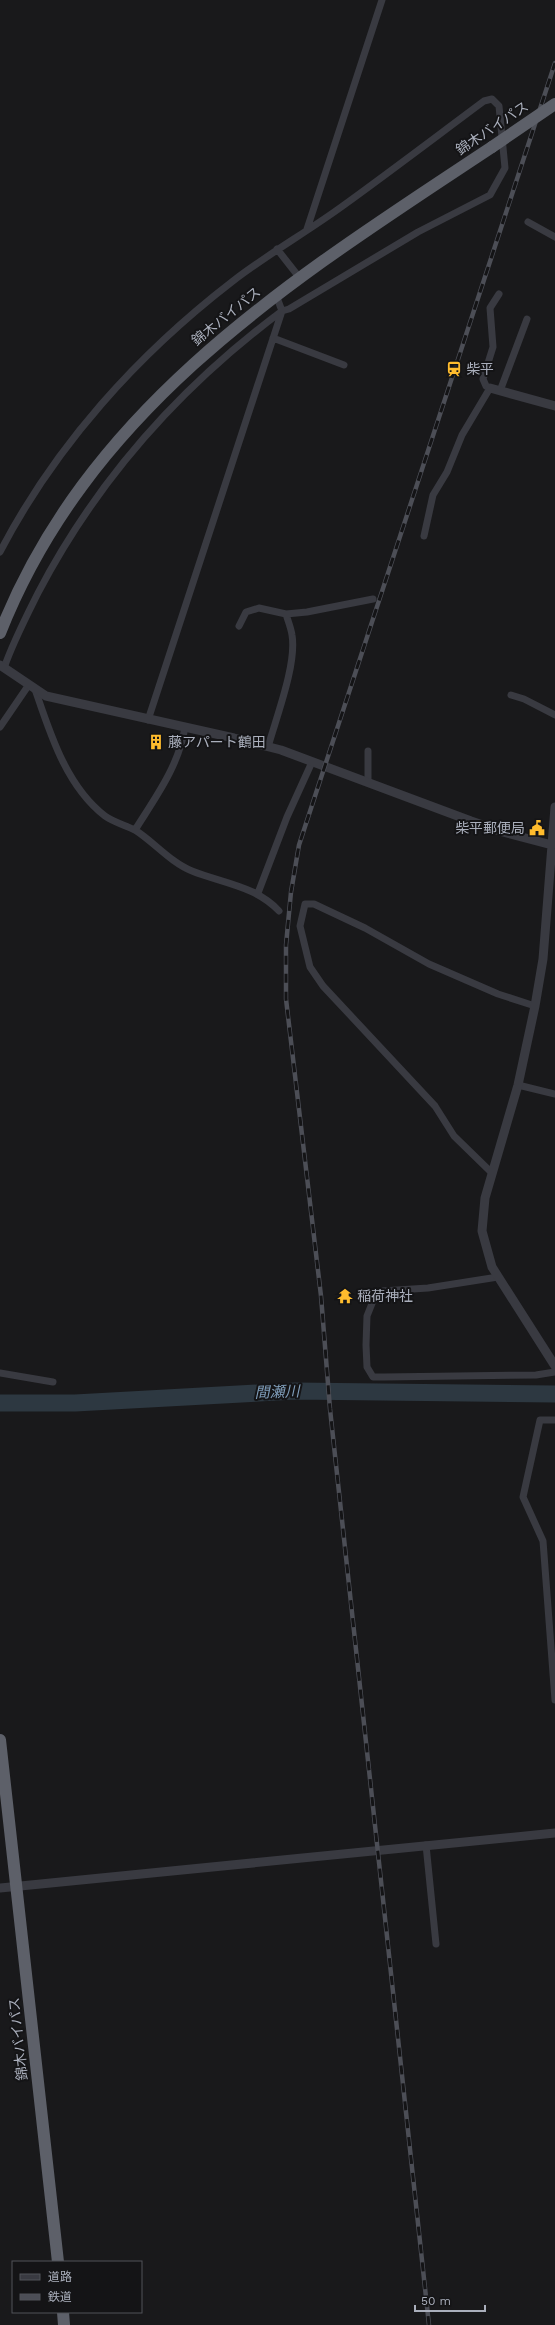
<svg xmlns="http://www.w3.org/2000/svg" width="555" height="2325" font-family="'Work Sans','Noto Sans JP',sans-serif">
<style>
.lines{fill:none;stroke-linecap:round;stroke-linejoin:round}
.river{stroke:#2d3841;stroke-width:17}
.minor{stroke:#393a41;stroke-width:7}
.tertiary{stroke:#393a41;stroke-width:9}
.trunk{stroke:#5d6069;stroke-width:12}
.rail-casing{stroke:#4c4e56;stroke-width:4.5}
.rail{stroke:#141416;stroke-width:3;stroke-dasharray:9;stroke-linecap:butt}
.trunk-bridge{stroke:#5d6069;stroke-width:12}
.labels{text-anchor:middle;stroke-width:4;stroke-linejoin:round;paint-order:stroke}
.street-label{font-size:14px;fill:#aaafbc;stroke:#141416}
.poi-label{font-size:14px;fill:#aaafbc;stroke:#141416;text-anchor:start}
.water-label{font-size:15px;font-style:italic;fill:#7f9db9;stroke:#141416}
</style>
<rect width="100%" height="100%" fill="#19191b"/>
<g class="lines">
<path class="river" d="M0 1403H75L295 1391 555 1394"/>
<path class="minor" d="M528 222 555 237
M307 229 382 0
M277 249 299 277
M273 338 344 365
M500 391 527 319
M424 536 433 495 447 472 462 435 490 388 486 386 483 379 493 347 490 308 499 294
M0 552C55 446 138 354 233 281 268 254 307 232 344 205 391 171 437 136 484 101L492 99 499 106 505 168 490 195 418 232 289 309 282 311C180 387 97 480 38 593 26 617 13 642 4 668
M286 614 307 612 373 599
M239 626 246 612 259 608 286 614C288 621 291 628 292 635 297 664 276 718 268 747
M35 689C50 733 66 786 105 816 113 822 125 825 135 830 154 842 170 862 192 871 222 883 256 886 279 911
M511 695 524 699 555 715
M148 720 282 311 276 295
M0 727 28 686
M368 782V751
M135 830C155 798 179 766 185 727
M258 893 287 817 312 762
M518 1085 555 1094
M492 1173 454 1136 435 1106 323 986 310 967 300 926 305 904H314L365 928 429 964 498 994 535 1006
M498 1277 428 1288 382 1291 375 1296 367 1316 366 1345 367 1367 373 1377H384L536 1375 555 1372
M0 1373 53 1382
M555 1420H540L523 1497 543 1541 555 1700
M426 1845 436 1944"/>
<path class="tertiary" d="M490 388 555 406
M0 665 46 696 234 738 281 750 471 821 503 832 552 845
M555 807 543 959 535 1006 518 1085 485 1198 482 1231 492 1267 555 1366
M0 1888 555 1833"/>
<path class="trunk" d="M0 633C91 403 296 277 492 147
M0 1740 58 2262
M63 2312 64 2325"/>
<defs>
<path id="rail" d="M429 2325 330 1409 321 1296 286 999V945L291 892 299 845 555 63"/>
</defs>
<use href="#rail" class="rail-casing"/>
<use href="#rail" class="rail"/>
<path class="trunk-bridge" d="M492 147 555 104"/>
</g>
<defs>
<symbol id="station-bare" viewBox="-9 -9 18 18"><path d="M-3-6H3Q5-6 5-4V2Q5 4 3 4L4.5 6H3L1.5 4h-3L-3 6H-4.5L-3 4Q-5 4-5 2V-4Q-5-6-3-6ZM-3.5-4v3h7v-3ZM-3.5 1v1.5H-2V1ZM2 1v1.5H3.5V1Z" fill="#ffbc2d" stroke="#141416" stroke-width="2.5" paint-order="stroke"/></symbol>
<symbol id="building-bare" viewBox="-9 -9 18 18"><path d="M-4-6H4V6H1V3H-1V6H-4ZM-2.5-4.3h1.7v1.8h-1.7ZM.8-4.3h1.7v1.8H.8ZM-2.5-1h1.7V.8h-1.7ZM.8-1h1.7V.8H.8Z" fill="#ffbc2d" stroke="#141416" stroke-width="2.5" paint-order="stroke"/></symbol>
<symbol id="civic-bare" viewBox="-9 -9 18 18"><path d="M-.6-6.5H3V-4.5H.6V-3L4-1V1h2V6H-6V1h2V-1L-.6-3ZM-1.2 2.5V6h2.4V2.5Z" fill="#ffbc2d" stroke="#141416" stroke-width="2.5" paint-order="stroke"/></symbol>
<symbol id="temple-bare" viewBox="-9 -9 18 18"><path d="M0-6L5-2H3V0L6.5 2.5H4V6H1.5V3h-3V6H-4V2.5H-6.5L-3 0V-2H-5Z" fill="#ffbc2d" stroke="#141416" stroke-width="2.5" paint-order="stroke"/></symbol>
</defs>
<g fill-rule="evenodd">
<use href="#station-bare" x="443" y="358" width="22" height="22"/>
<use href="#building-bare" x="145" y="731" width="22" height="22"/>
<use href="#civic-bare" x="526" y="817" width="22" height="22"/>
<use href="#temple-bare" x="334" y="1285" width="22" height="22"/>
</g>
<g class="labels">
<g class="street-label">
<text transform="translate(492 128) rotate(-34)" y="5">錦木バイパス</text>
<text transform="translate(226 316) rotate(-39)" y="5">錦木バイパス</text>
<text transform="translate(18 2039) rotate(-96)" y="5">錦木バイパス</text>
</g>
<g class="poi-label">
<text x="466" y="374">柴平</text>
<text x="168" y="747">藤アパート鶴田</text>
<text x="525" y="833" text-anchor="end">柴平郵便局</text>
<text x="357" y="1301">稲荷神社</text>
</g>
<g class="water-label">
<text transform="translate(277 1392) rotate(-2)" y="5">間瀬川</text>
</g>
</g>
<rect x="12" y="2261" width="130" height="52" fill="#141416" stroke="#505258"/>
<rect x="20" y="2274" width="20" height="6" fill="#393a41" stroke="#505258"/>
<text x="48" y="2281" font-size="12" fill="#aaafbc">道路</text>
<rect x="20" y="2294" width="20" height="6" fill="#4c4e56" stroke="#505258"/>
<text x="48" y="2301" font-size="12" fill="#aaafbc">鉄道</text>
<path d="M415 2305v6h70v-6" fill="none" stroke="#aaafbc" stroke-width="2"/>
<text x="421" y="2305" font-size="12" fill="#aaafbc" stroke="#141416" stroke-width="3" paint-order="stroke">50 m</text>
</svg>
